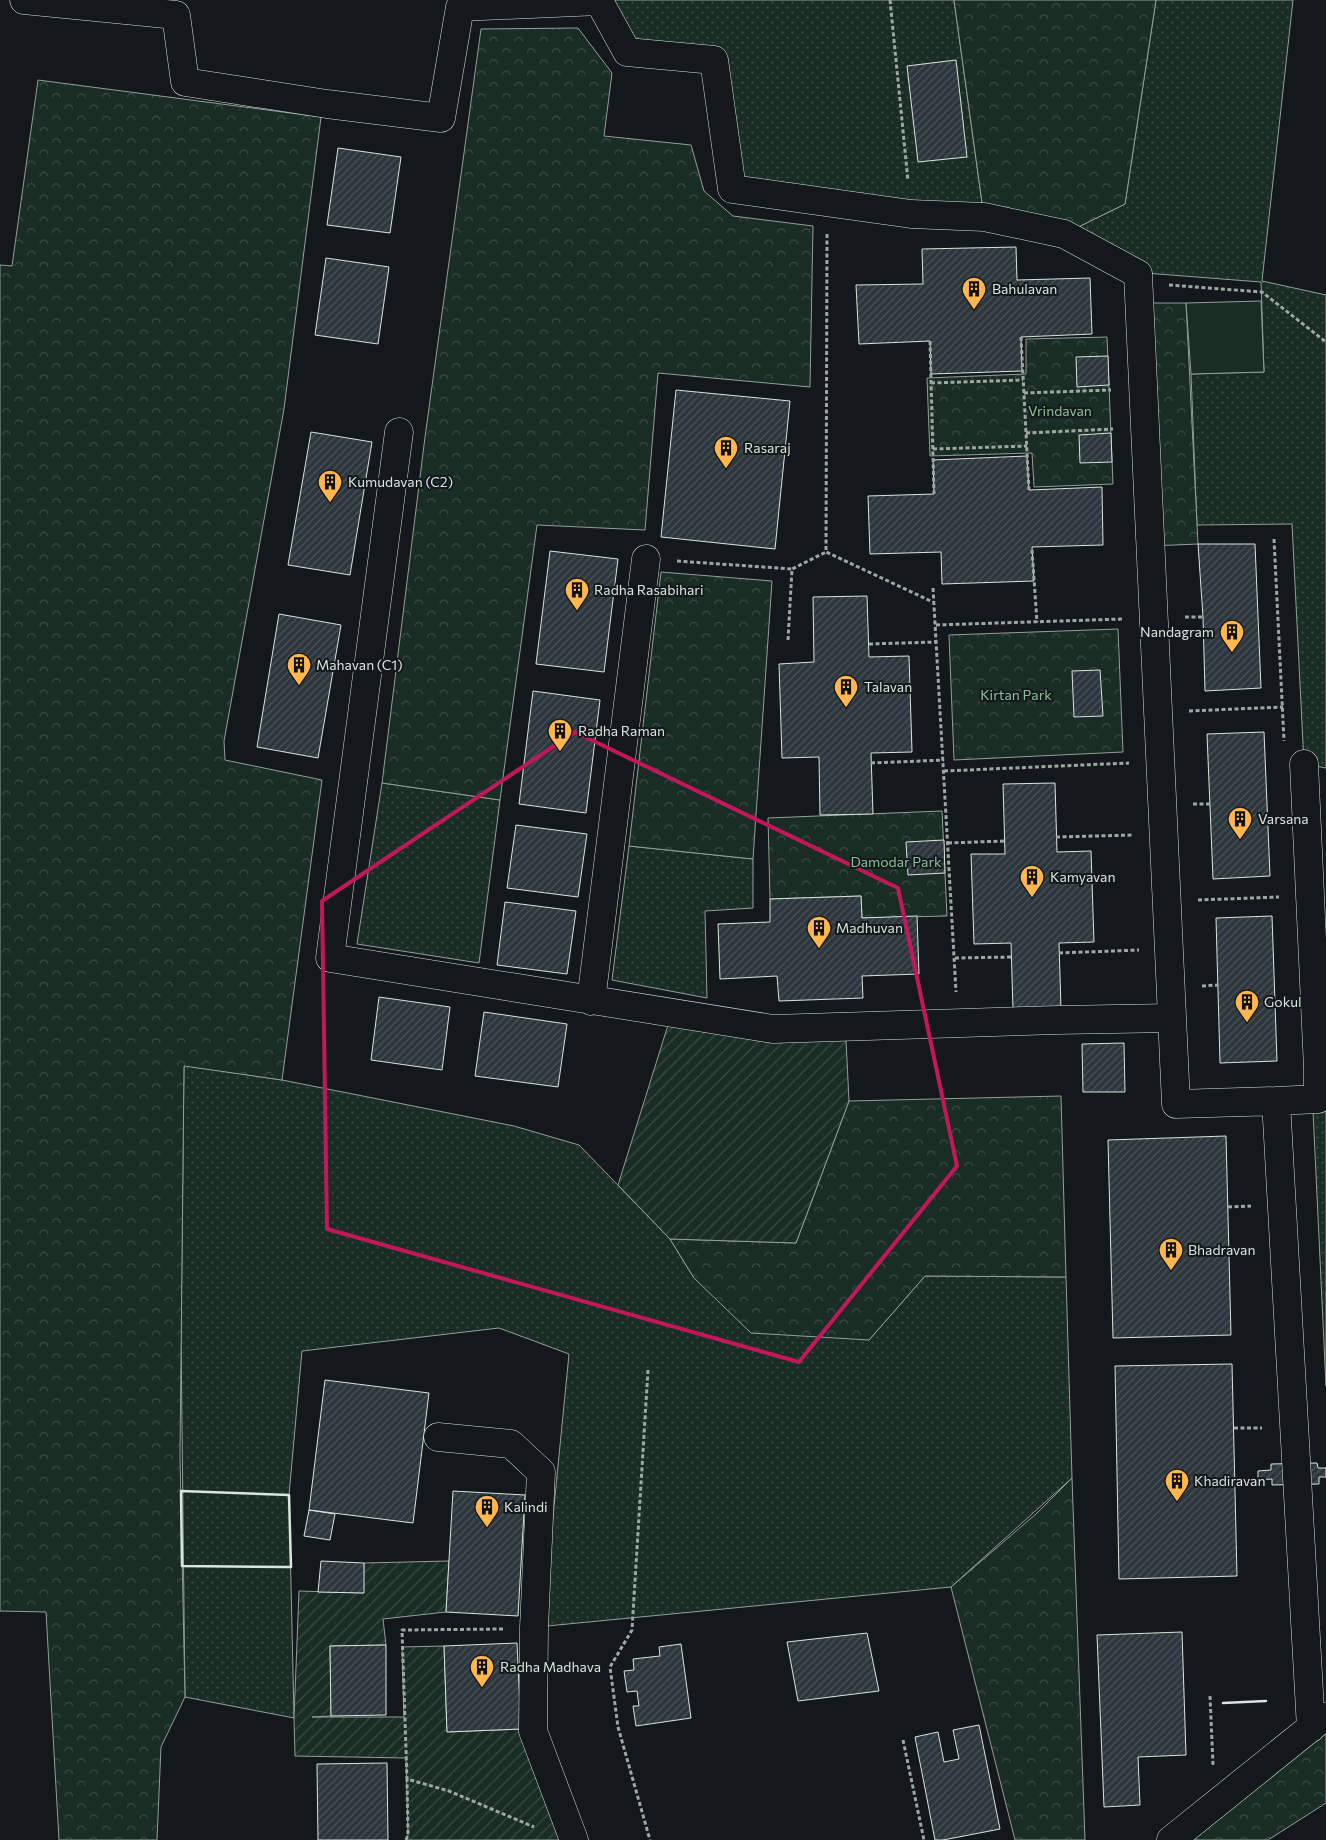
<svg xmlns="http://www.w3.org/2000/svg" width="1326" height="1840" font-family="Commissioner,sans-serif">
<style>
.grass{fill:url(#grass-dots);stroke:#939e99}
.forest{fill:url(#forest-crowns);stroke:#939e99}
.garden{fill:url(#garden-furrows);stroke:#939e99}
.pitch{fill:#1a2d24;stroke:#939e99}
.building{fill:url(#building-hatch);stroke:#d8e6dc}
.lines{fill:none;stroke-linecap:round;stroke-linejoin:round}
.minor-casing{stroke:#d8e6dc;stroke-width:29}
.path{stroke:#9da8a2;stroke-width:3;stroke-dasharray:4 2.5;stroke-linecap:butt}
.minor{stroke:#14181c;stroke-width:28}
.wall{stroke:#d8e6dc;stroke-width:2.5}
.marked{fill:none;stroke:#c2185b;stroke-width:4;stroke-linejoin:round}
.labels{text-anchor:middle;stroke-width:4;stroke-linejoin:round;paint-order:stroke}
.poi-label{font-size:14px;fill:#d8e6dc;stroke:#14181c;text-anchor:start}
.park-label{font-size:14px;fill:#8ac095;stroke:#14181c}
</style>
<defs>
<pattern id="grass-dots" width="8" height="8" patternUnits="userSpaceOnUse" patternTransform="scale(1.25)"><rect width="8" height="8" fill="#1a2d24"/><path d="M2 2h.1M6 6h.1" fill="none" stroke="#3b4b43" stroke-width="1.8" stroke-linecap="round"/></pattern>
<pattern id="forest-crowns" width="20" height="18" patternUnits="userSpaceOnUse" patternTransform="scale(1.25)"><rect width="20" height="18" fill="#1a2d24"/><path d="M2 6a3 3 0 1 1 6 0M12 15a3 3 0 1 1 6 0" fill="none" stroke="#3b4b43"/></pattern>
<pattern id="garden-furrows" width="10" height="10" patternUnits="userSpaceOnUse" patternTransform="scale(1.25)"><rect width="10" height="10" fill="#1a2d24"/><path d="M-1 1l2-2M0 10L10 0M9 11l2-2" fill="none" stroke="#3b4b43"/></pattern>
<pattern id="building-hatch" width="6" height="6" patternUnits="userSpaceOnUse" patternTransform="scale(1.25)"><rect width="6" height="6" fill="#2c363c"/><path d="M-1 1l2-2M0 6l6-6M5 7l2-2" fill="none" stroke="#4a5358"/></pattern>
</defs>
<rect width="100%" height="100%" fill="#14181c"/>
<path class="grass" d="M461 0H954L984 217 738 190 714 60 627 52 599 1Z
M1156 0H1293L1262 281 1326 295V768L1304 764 1292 524 1197 525 1191 374 1264 372 1261 282 1145 273 1064 234 1125 204Z
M382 783 500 800 479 963 357 944Z
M629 846 753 859V908L705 911 707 998 612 980Z
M184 1065 282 1080 514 1126 579 1145 670 1239 694 1278 869 1340 925 1276 1066 1277 1072 1478 951 1587 547 1626 550 1547 569 1354 499 1328 302 1351 289 1495 294 1718 185 1697 181 1336Z
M1313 1111H1326V1386Z"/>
<path class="forest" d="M954 0H1156L1125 204 1064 234 984 217Z
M578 28 612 73 604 136 691 145 704 191 733 216 813 226 810 387 658 373 645 530 537 525 500 800 382 783 425 437 481 29Z
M38 80 321 117 284 409 224 741 225 760 322 780 282 1080 184 1066 180 1456 185 1697 161 1747 157 1840H59L46 1612 0 1611V265L12 266Z
M1140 303H1186L1198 544 1150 546Z
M1107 337 1113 484 1034 487 1032 453 930 456 927 378 1026 374V339Z
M661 572 772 581 753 859 629 846Z
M1118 629 1123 752 954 760 949 635Z
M942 811 947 916 862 918 861 896 770 899 768 818Z
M1061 1096 1066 1277 925 1276 869 1340 751 1333 694 1278 670 1239 796 1243 849 1101Z
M1072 1478 1085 1840H1015L951 1587 1037 1513Z
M1326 1715V1803L1268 1840H1176Z"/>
<path class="garden" d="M668 1025 846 1040 849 1101 796 1243 670 1239 618 1185Z
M449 1561 446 1612 383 1619 386 1645 330 1646 331 1716 312 1717H404L402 1647 444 1646 447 1732 521 1729 561 1840H406L408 1835 406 1758 295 1756 294 1718 299 1591 363 1593 364 1563Z"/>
<path class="pitch" d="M1261 301 1264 372 1191 374 1186 303Z"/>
<path class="building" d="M956 60 967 157 918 162 907 66Z
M338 148 401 157 390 233 327 225Z
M1016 247 1017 280 1090 278 1092 334 1021 337 1022 371 931 374 930 341 859 344 856 285 923 284 922 249Z
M326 258 389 267 378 344 315 335Z
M1108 356 1109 385 1077 387 1076 357Z
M676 390 790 401 775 549 661 537Z
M311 432 372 442 350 575 288 565Z
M1111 433 1112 462 1080 463 1079 435Z
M1027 456 1029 490 1102 487 1103 545 1032 547 1034 581 942 584 941 552 870 554 868 496 934 494 933 460Z
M1198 544H1255L1261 688 1205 691 1203 617Z
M550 551 618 559 604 672 536 664Z
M867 596 869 657 909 656 912 752 871 753 873 814 820 815 819 757 782 758 779 664 814 662 813 597Z
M279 614 341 625 318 758 257 747Z
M1100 670 1103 716 1074 717 1072 671Z
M533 691 600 700 586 813 519 804Z
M1264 732 1270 876 1213 879 1207 734Z
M1055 783 1057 852 1091 851 1094 942 1059 943 1061 1009 1013 1010 1011 943 974 944 971 854H1005L1003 784Z
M516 825 587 834 578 897 507 888Z
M944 840 945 873 908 875 906 842Z
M861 896 862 918 917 916 919 974 862 976 863 998 779 1001 777 976 720 979 718 924 770 922V899Z
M505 902 576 911 567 974 497 965Z
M1272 916 1277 1061 1220 1063 1216 918Z
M379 997 450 1007 442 1070 371 1060Z
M484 1012 567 1024 558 1087 475 1076Z
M1124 1043 1125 1092H1083L1082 1044Z
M1226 1136 1231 1335 1113 1338 1108 1140Z
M1232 1364 1237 1576 1119 1579 1115 1366Z
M325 1380 429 1393 413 1523 309 1510Z
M1317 1463 1318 1468H1326V1477H1319V1484L1272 1485V1479L1258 1480V1471L1271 1470V1464Z
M453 1491 525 1495 518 1616 446 1612Z
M309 1510 335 1514 330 1540 304 1536Z
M321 1561 364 1563V1593L318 1592Z
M1182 1632 1186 1755 1138 1757 1140 1805 1104 1807 1097 1635Z
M867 1633 879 1691 798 1701 787 1642Z
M517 1643 521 1729 447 1732 444 1646Z
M681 1644 691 1718 636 1726 633 1706H639L637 1691 627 1692 624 1671 634 1670 633 1659 660 1656 659 1647Z
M386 1645V1715L331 1716 330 1646Z
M979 1725 1000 1829 943 1840H935L915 1737 938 1732 944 1762 959 1759 953 1730Z
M387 1763 388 1840H318L317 1764Z"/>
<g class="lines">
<defs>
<path id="minor" d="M24 0 176 15 185 82 327 104 441 118 460 7 599 1 627 52 714 60 732 189 911 214 984 217 1064 234 1138 274 1176 1104 1276 1101 1311 1728
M399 432 330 958 773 1029 1058 1020 1171 1018
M591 1001 646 559
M1276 1101 1318 1099V1069L1304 764
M438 1437 511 1444 541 1472 534 1628 533 1731 574 1840
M1171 1840 1324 1717"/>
</defs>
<use href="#minor" class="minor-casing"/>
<path class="path" d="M890 0 908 181
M827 234 826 552 935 603
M1169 285 1262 292 1326 342
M1021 337 1029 490
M930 341 934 494
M931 383 1023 380
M1024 393 1111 390
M1026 433 1113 429
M933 449 1027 446
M1274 539 1284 741
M1032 550 1037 622
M677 561 792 569
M933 588 956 992
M1185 617H1203
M936 625 1122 619
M788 640 792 569 826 552
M869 644 937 642
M1189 711 1283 707
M871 763 944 760
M944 771 1129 763
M1193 804H1210
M1056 837 1133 835
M948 843 1004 841
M1198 900 1279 897
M1059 953 1139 950
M955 958 1012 957
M1202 986 1218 985
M1228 1207 1251 1206
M648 1370 632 1630 610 1667 618 1727 650 1840
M1234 1428H1262
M503 1629 402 1630 407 1779 449 1791 534 1827
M1210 1696 1213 1765
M903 1740 924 1840
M406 1840 408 1835 407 1779"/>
<use href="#minor" class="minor"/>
<path class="wall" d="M181 1491 289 1495 291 1567 182 1566Z
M1223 1703 1266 1701"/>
</g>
<path class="marked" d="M575 732 898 888 957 1166 799 1362 327 1229 322 901Z"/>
<defs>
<symbol id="building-pin" viewBox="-11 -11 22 30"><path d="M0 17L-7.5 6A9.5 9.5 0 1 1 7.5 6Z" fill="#ffb74d" stroke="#14181c"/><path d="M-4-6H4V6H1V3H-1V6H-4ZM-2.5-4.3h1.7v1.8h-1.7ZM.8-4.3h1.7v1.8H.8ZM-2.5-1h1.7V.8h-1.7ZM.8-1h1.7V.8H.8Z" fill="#111"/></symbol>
</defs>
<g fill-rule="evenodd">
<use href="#building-pin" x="960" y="275" width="28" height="38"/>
<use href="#building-pin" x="712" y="434" width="28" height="38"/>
<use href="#building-pin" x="316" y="468" width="28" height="38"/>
<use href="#building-pin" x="563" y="576" width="28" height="38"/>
<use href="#building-pin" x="1218" y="618" width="28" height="38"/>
<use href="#building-pin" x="285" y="651" width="28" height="38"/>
<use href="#building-pin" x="832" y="673" width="28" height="38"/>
<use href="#building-pin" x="546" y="717" width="28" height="38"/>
<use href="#building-pin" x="1226" y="805" width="28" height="38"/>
<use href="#building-pin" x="1018" y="863" width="28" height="38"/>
<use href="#building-pin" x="805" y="914" width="28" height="38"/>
<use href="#building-pin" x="1233" y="988" width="28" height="38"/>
<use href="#building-pin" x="1157" y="1236" width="28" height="38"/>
<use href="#building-pin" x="1163" y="1467" width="28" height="38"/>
<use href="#building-pin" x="473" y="1493" width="28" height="38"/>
<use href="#building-pin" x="468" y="1653" width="28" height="38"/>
</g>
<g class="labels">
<g class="poi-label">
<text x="992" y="294">Bahulavan</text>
<text x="744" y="453">Rasaraj</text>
<text x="348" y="487">Kumudavan (C2)</text>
<text x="594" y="595">Radha Rasabihari</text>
<text x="1214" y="637" text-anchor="end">Nandagram</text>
<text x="316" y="670">Mahavan (C1)</text>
<text x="864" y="692">Talavan</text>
<text x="578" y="736">Radha Raman</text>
<text x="1258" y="824">Varsana</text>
<text x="1050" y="882">Kamyavan</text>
<text x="836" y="933">Madhuvan</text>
<text x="1264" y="1007">Gokul</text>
<text x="1188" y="1255">Bhadravan</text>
<text x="1194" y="1486">Khadiravan</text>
<text x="504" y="1512">Kalindi</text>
<text x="500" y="1672">Radha Madhava</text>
</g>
<g class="park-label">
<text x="1060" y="416">Vrindavan</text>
<text x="1016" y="700">Kirtan Park</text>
<text x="896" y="867">Damodar Park</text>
</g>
</g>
</svg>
